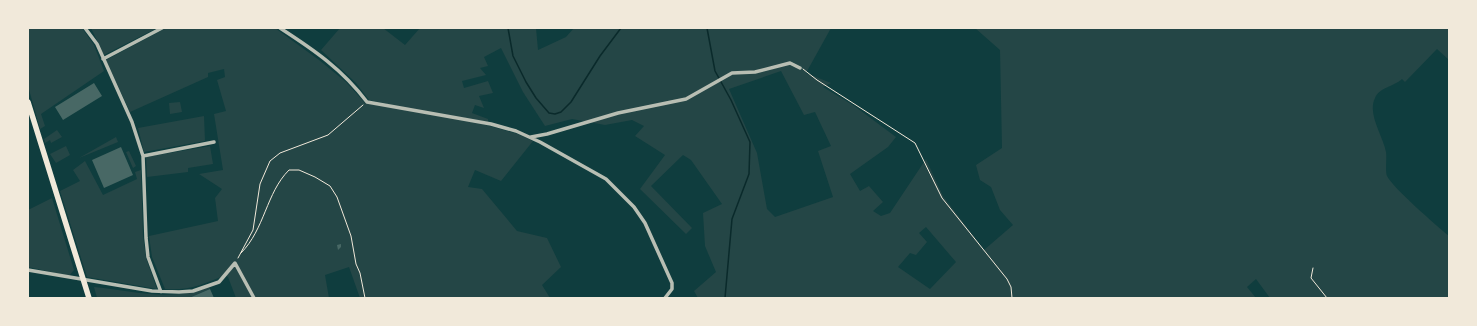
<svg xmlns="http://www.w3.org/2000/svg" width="1477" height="326" font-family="'PT Sans Narrow',sans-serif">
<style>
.green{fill:#244646;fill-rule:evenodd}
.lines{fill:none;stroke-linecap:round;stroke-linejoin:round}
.stream{stroke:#0a2a2b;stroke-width:1.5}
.building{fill:#486865}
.path{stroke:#f1e9da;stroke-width:1}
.minor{stroke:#b8beb3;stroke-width:3.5}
.primary{stroke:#f1e9da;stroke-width:5.5}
</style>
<rect width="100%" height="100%" fill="#0f3d3e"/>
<path class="green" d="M28 28H82L94 45 104 71 41 114 45 126 40 129 28 86Z
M91 28H157L104 55Z
M166 28H275L319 60 346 82 365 103 479 123 518 134 533 141 501 181 475 170 468 187 482 189 517 231 547 238 561 267 542 285 550 298H360L349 267 325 275 329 298H236L228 277 225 275C205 284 188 291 165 289L152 257 149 236 218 221 215 198 222 189 199 174 223 170 214 114 226 111 217 80 225 77 224 69 208 73V77L130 112 106 60Z
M340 28H383L405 45 420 28H536L538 50 566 37 574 28H831L806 73 831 83 823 87 853 105 896 137 888 147 850 174 860 191 869 186 883 202 873 211 881 216 890 213 926 159 943 196 984 250 1013 225 1000 210 991 187 980 180 976 165 1002 148 1000 50 975 28H1449V60L1437 49 1405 82 1402 79C1393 87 1380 87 1375 98 1367 114 1383 136 1386 152 1387 157 1385 172 1387 176 1393 188 1436 225 1449 236V298H1270L1256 279 1247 287 1256 298H698L694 291 716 272 705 246 703 213 722 204 691 160 683 155 651 186 692 228 686 234 640 189 665 155 635 136 644 126 632 120 605 125 572 119 545 126 523 92 501 48 484 57 488 66 480 68 486 75 462 81 464 88 488 81 493 93 479 96 484 108 475 105 472 113 488 119V122L401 107 369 100 356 83 321 50ZM781 71 804 115 815 112 831 146 818 151 833 197 775 217 767 209 757 153 729 89ZM926 227 956 262 930 289 898 267 910 253 916 255 927 242 919 233Z
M180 102 182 112 170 114 169 103Z
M204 116 205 141 144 152 138 128Z
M57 130 62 137 51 143 50 140 45 143 44 139Z
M116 137 118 142 79 158Z
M66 146 70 155 56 163 50 154Z
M210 146 213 164 188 168V172L147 177 146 157Z
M129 151 136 166 133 168 126 152Z
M85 161 103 195 137 179 135 172 141 170 143 236 146 258 157 289 87 277 60 191 80 181 73 170Z
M52 198 74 270 69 276 28 267V210Z
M94 287C135 291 169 302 209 287L210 289 189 298H97Z"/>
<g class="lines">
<path class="stream" d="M508 28 513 56 526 82 536 98 549 113 555 114 561 112 571 102 600 56 621 28
M707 28 715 71 731 100 750 142 749 174 732 219 725 298"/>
</g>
<path class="building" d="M94 83 102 96 63 120 55 107Z
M121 147 133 175 104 188 92 160Z
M341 244V247L338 250 337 245Z
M210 289 214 298H189Z"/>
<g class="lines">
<path class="path" d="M803 69 817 80 915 143 942 198 1007 279 1011 287 1012 298
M241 253C265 229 266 193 289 170H299L315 177 330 186 337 197 351 236 356 264 360 273 365 298
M238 258 253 230 260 184 270 161 280 153 328 135 363 105
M1313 268 1311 278 1327 298"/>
<path class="minor" d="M85 28 97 44 132 122 143 156 146 238 148 257 161 292
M280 28C314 50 342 69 367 102L491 124 516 131 540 142 606 179 634 207 645 223 672 283V289L665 298
M103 59 162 28
M531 137 547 134 618 113 686 99 732 73 755 72 790 63 800 68
M143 156 214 142
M28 270 152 291 179 292 193 291 219 282 235 263 254 298"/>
<path class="primary" d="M28 102 89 298"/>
</g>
<rect width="1477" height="326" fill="none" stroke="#f1e9da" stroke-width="58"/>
</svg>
